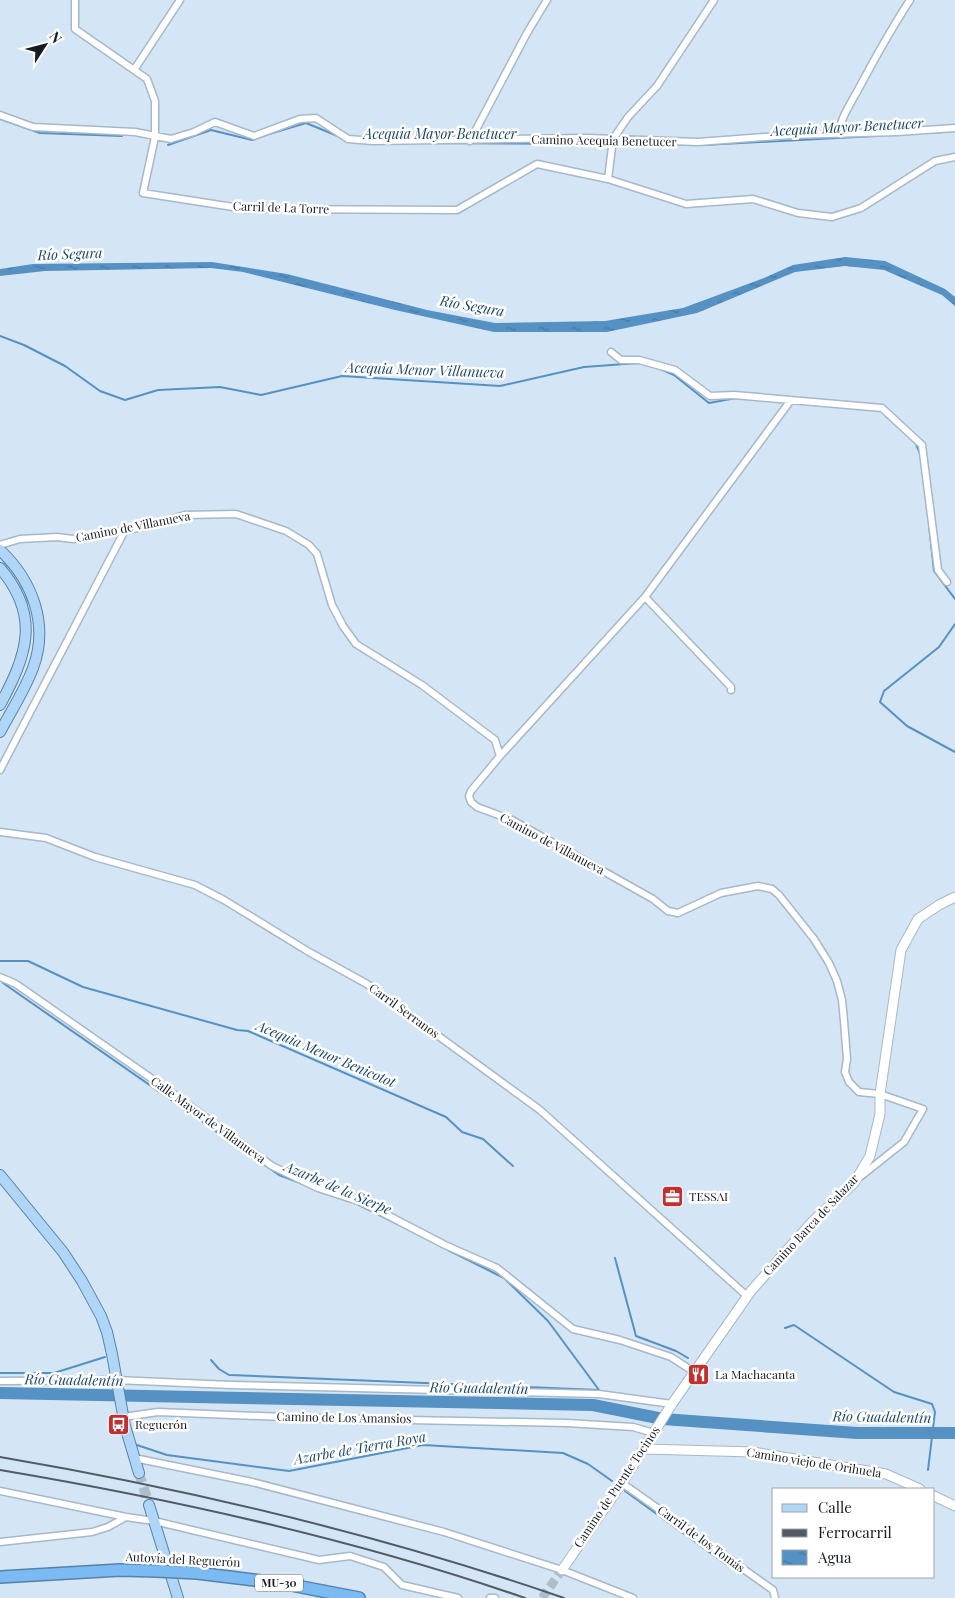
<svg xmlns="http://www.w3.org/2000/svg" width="955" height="1598" font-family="'Playfair Display',serif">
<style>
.water{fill:url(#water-ripples)}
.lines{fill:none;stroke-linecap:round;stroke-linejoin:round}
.stream{stroke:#5691c4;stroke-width:2}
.river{stroke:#5691c4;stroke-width:12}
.secondary-tunnel{stroke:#aebdca;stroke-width:9;stroke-dasharray:9 4.5;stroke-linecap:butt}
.primary-tunnel{stroke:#aebdca;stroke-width:10;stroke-dasharray:10 5;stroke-linecap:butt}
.street-casing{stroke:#a7b8c7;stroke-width:9}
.secondary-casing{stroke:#a7b8c7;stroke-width:11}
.primary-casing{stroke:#5782a8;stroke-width:12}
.highway-casing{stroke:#5782a8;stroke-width:14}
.street{stroke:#fff;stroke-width:6}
.secondary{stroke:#fff;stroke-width:9}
.primary{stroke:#b0d6f7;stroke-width:10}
.highway{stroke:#7bbaf2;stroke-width:11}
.rail{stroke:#525b64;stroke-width:2}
.highway-bridge-casing{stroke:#5782a8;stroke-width:14;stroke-linecap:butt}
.highway-bridge{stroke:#7bbaf2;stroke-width:11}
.labels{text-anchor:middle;stroke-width:5;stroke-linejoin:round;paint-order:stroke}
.shield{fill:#fff;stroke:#5b5f63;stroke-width:1}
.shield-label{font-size:11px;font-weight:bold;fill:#151b20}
.street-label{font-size:12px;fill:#151b20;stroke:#fff}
.poi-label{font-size:12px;fill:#151b20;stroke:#fff;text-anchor:start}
.water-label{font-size:14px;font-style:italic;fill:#1a466a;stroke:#fff}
</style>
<defs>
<pattern id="water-ripples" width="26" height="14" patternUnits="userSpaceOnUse" patternTransform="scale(1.25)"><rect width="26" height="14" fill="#5691c4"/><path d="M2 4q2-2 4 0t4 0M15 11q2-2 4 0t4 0" fill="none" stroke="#46769f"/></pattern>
</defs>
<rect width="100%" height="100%" fill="#d4e5f5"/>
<path class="water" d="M845 257 885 261 945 289 955 297V306L942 295 884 270 845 266 795 272 697 313 607 332H494L395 310 243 272 211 268 45 271 0 276V269L33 264 212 262 287 274 427 310 495 323 605 321 683 308 764 278 793 265Z"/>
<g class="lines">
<path class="stream" d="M0 119 40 133 122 136
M932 133 955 131
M259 137 306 123 340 137
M353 142 363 143
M418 143 601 144
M620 144 683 145
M168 145 211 130 252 140 255 139
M703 145 875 136
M0 336 24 345 65 366 100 391 125 400 158 390 220 387 261 395 342 376 500 386 584 367 639 363
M658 368 674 375 709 403 736 398
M915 442 921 456
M929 525 934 571 955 599
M955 624 939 647 884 691 880 702 907 726 955 752
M0 961H28L83 987 237 1030 248 1031 446 1117 462 1132 483 1139 513 1166
M3 983 279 1175 303 1184
M357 1204 422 1236
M448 1250 504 1278 548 1321 599 1390
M615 1258 636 1336 676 1351 688 1358
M785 1328 794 1325 894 1392 932 1404 935 1412 928 1470
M211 1360 219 1369 229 1375 599 1390
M0 1373H54L105 1357
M137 1445 167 1455 289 1471 423 1445 563 1453 588 1464 612 1481
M625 1491 727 1565"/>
<path class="river" d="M0 1393 593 1405 663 1419 857 1433H955"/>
<path class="secondary-tunnel" d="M542 1598 562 1570"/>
<path class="primary-tunnel" d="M139 1473 149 1505"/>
<defs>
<path id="street" d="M75 0V29L147 79 155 101V137L143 193 246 209 457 210 537 164 608 179 686 204 753 199 798 213 832 217 861 208 935 161 955 157
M134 70 180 0
M0 115 33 127 135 132 171 139 194 132 215 122 254 136 300 119 316 118 348 139 373 141 588 138 698 142 791 135 897 132 955 128
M838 134C841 117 851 103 859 88 875 58 891 29 910 0
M470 141 527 33 547 0
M608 179 613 139 628 117 657 86 714 0
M611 352 621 360H639L675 370 710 396 734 395 882 408 922 445 938 570 947 582
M0 545 20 539 57 537 73 539 111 533 148 526 185 515 236 514 286 531 309 545 317 554 332 605 343 626 356 644 422 685 495 740 500 756 471 791 469 796 471 802 477 807 512 820 555 844 653 899 668 911 678 913 721 893 758 886 772 889 779 895 814 939 829 963 837 981 842 1000 844 1021 847 1059 845 1072 849 1082 859 1092 880 1094 923 1109 904 1142 860 1177
M645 597 791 400
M500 756 645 597 731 687V690
M0 770 125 530
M0 832 46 838 95 857 195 885 224 900 309 952 367 984 540 1110 747 1296
M0 977 16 984 168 1090 272 1166 318 1188 364 1203 445 1245 497 1268 573 1329 620 1340 671 1357 694 1372
M0 1381 116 1380 231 1385 599 1394 672 1404
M123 1417 158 1412 308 1418 567 1423 633 1427 654 1433
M134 1458 252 1482 444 1532 562 1570 633 1598
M622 1483 773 1590 775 1598
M0 1491 126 1517 154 1521 319 1560 350 1556 384 1567 402 1585 458 1598
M0 1542 92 1532 108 1527 126 1517
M490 1598H495"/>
<path id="secondary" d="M644 1449 753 1452 886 1474 920 1489
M934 1496 955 1506
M562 1570 622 1483 672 1404 751 1291 813 1221 854 1183 870 1156 880 1114V1094L901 950 918 919 939 905 955 897"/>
<path id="primary" d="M0 550C33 581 49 625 33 668 25 690 11 711 0 732
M0 568C41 616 27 655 0 705
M0 1175 63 1252 82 1281 101 1316 107 1332 112 1354 125 1426 139 1473
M149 1505 178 1598"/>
<path id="highway" d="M197 1573 286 1584 359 1598
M0 1577 120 1570 157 1571"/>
</defs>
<use href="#street" class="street-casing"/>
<use href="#secondary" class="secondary-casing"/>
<use href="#primary" class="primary-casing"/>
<use href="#highway" class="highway-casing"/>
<use href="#street" class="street"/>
<use href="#secondary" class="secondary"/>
<use href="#primary" class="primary"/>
<use href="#highway" class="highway"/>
<path class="rail" d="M0 1457C193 1490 379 1534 564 1598
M0 1470C178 1500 355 1539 525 1598"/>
<defs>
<path id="highway-bridge" d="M157 1571 197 1573"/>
</defs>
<use href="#highway-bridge" class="highway-bridge-casing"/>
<use href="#highway-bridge" class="highway-bridge"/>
</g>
<defs>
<symbol id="office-square" viewBox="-11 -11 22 22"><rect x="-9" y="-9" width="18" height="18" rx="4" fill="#bf302e" stroke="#fff"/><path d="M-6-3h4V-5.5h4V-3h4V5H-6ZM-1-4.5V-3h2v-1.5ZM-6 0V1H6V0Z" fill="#fff"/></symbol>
<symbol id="restaurant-square" viewBox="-11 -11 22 22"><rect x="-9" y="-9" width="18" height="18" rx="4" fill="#bf302e" stroke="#fff"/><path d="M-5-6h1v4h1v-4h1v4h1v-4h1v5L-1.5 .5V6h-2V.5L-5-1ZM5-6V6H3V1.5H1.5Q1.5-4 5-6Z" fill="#fff"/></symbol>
<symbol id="bus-square" viewBox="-11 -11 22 22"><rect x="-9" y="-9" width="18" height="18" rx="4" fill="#bf302e" stroke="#fff"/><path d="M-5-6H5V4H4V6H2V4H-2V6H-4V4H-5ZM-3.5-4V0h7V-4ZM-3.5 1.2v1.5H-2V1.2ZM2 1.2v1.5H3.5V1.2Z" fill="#fff"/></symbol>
</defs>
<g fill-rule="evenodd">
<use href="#office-square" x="660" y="1184" width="25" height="25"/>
<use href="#restaurant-square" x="686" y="1362" width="25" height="25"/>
<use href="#bus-square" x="106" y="1412" width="25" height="25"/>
</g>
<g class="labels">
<rect class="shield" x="255" y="1574.5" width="48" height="17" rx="4"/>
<g class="shield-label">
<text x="279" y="1587">MU-30</text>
</g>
<g class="street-label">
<text transform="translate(604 141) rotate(1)" y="4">Camino Acequia Benetucer</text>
<text transform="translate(281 208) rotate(2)" y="4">Carril de La Torre</text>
<text transform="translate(133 527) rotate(-11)" y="4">Camino de Villanueva</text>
<text transform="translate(552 844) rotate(28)" y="4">Camino de Villanueva</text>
<text transform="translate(404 1011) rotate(36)" y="4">Carril Serranos</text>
<text transform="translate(208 1120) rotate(36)" y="4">Calle Mayor de Villanueva</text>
<text transform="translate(811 1225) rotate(-47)" y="4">Camino Barca de Salazar</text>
<text transform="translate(344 1418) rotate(1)" y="4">Camino de Los Amansios</text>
<text transform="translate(814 1463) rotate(9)" y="4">Camino viejo de Orihuela</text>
<text transform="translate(617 1487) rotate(-56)" y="4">Camino de Puente Tocinos</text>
<text transform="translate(701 1539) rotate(36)" y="4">Carril de los Tomás</text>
<text transform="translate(183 1560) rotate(3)" y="4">Autovía del Reguerón</text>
</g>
<g class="poi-label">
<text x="689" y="1201">TESSAI</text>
<text x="715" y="1379">La Machacanta</text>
<text x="135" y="1429">Reguerón</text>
</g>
<g class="water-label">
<text transform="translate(847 127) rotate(-3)" y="5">Acequia Mayor Benetucer</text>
<text x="440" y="139">Acequia Mayor Benetucer</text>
<text transform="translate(70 254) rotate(-2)" y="5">Río Segura</text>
<text transform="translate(472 306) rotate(10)" y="5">Río Segura</text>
<text transform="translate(425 370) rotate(2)" y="5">Acequia Menor Villanueva</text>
<text transform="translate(326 1054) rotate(23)" y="5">Acequia Menor Benicotot</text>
<text transform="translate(338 1188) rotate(23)" y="5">Azarbe de la Sierpe</text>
<text transform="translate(74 1380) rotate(1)" y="5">Río Guadalentín</text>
<text transform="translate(479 1388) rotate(1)" y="5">Río Guadalentín</text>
<text transform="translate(882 1417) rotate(1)" y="5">Río Guadalentín</text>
<text transform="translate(360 1448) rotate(-10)" y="5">Azarbe de Tierra Roya</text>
</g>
</g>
<rect x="772" y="1488" width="162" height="90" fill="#ffffff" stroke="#a1a4a6"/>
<rect x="782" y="1504" width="25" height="8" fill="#b0d6f7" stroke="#a1a4a6"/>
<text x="818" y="1513" font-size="15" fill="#151b20">Calle</text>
<rect x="782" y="1529" width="25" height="8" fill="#525b64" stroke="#a1a4a6"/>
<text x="818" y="1538" font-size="15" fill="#151b20">Ferrocarril</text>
<rect x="782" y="1550" width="25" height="15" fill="url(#water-ripples)" stroke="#a1a4a6"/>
<text x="818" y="1563" font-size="15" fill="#151b20">Agua</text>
<g transform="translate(45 45) rotate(54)" stroke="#ffffff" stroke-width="4" paint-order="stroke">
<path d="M0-4L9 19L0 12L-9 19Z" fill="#151b20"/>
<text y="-8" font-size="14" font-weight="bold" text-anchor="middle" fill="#151b20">N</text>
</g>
</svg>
